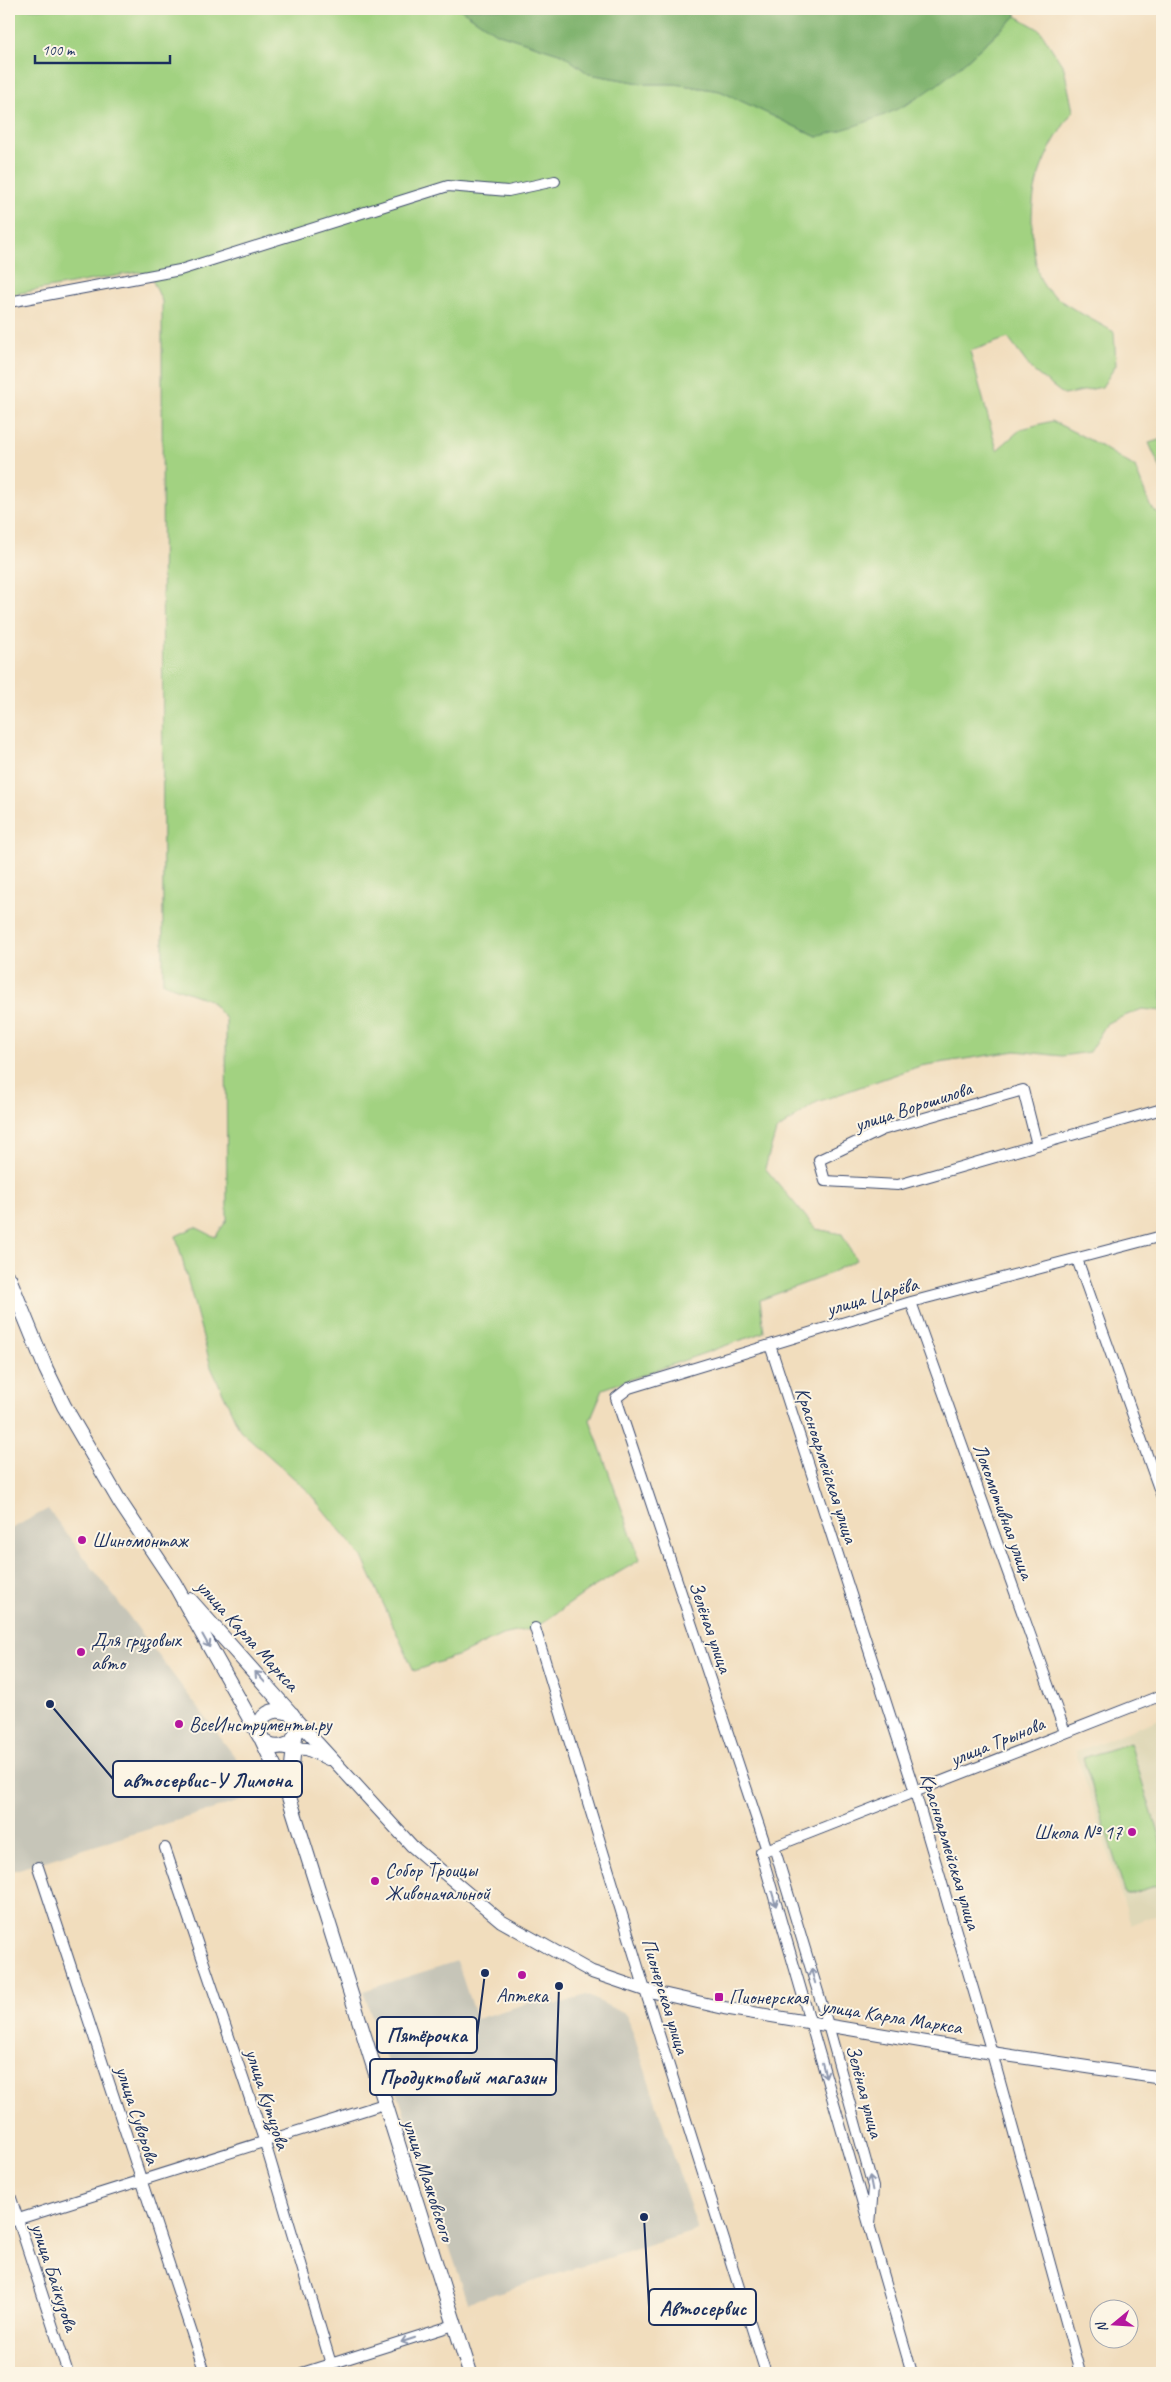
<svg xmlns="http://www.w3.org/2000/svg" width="1171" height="2382" font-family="Caveat,sans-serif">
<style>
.built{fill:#dfd8b8}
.industrial{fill:#c6c5b8}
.green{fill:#a2d281;stroke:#5e8070}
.forest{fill:#81b46f;stroke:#4e7266}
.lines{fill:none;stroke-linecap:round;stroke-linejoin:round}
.minor-casing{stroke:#3b496c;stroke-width:12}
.tertiary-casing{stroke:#3b496c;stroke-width:14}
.secondary-casing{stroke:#3b496c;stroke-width:16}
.minor{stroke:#fff;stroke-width:10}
.tertiary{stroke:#fff;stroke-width:12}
.secondary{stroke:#fff;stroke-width:14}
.oneway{stroke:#8d97ae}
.poi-dot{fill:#b5179e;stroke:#fcf5e5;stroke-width:2}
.labels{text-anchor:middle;stroke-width:4;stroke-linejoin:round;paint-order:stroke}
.street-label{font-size:20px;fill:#1b2f5e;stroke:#fcf5e5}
.poi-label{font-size:20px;fill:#1b2f5e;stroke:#fcf5e5;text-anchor:start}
.leader{fill:none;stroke:#1b2f5e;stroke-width:2}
.callout-dot{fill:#1b2f5e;stroke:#fcf5e5;stroke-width:2}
.callout{fill:#fcf5e5;stroke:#1b2f5e;stroke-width:2}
.callout-label{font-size:21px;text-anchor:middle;font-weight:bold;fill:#1b2f5e}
</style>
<rect width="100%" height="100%" fill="#fcf5e5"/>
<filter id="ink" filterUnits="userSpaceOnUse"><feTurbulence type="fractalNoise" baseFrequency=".02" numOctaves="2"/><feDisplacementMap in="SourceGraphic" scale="10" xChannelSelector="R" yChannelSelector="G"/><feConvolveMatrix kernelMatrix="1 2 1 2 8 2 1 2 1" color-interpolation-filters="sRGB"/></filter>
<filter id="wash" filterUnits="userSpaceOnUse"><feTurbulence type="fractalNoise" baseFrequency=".0096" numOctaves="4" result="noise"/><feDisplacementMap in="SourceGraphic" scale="20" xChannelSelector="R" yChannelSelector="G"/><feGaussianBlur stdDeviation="1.12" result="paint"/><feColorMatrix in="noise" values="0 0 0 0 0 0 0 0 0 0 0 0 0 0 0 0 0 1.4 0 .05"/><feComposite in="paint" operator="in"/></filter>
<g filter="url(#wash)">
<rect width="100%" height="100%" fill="#f1ddbd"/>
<path class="built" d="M1162 1718V1912L1131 1925 1076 1752Z"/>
<path class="industrial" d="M48 1509 263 1794 9 1872V1530Z
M457 1961 476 2019 552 1996 556 2005 586 1995 627 2015 698 2230 468 2302 363 1991Z"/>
<path class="green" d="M9 9H460L496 33 562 54 589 74 646 84H675L720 91 817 137 908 104 965 62 1016 16 1040 30 1064 68 1073 111C1041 158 1028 187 1033 245 1035 257 1037 276 1044 286 1055 301 1097 322 1114 332L1116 365 1102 387 1064 395 1032 370 1008 338 970 351 997 450 1021 429 1052 421 1092 441 1135 467 1150 506 1162 518V1011L1142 1009 1107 1023 1089 1052 1062 1056 1016 1051 920 1066 817 1102 776 1131 765 1168 816 1229 842 1234 856 1260 822 1277 760 1300 764 1332 603 1389 590 1420 640 1560 592 1588 535 1628 502 1635 462 1654 414 1671 362 1557 306 1489 240 1430 211 1367 176 1236 195 1227 215 1237 227 1220 226 1019 209 1000 163 983 162 301 150 275 138 272 9 295Z
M1162 439V472L1149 443Z
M1130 1743 1162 1845V1884L1126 1895 1083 1758Z"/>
<path class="forest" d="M460 9H1016V16C981 46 948 82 907 104 878 120 848 128 817 137L720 91 675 84H646L589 74 562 54 496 33Z"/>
</g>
<g filter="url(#ink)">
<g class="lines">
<defs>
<path id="minor" d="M9 302 180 270 448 186 508 191 555 181
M1037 1145 1023 1090 882 1130 819 1160 825 1181 898 1185 1162 1109
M1077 1259 1162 1497
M911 1302 1065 1732
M770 1345 915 1792 992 2053 1080 2373
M535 1628 645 1990 766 2373
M774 1847 828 2025 873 2187 870 2225
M165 1848 265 2143 331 2364
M767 1850 616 1398 629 1388 911 1302 1162 1236
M38 1867 205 2373
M9 2192 68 2373
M9 2222 384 2104
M302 2373 454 2325
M912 2373 761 1852 1162 1695"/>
<path id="tertiary" d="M294 1717 412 1846 501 1921 592 1972 645 1990 724 2008 992 2053 1162 2078
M285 1748 307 1749 328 1759"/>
<path id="secondary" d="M9 1278 46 1369 64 1406 120 1502 174 1583 260 1737
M190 1600 294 1717 297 1732 291 1743C251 1763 247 1696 292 1714
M262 1740 289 1797 470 2373
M289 1794 295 1737"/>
</defs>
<use href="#minor" class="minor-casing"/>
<use href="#tertiary" class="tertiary-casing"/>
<use href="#secondary" class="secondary-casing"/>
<use href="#minor" class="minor"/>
<use href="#tertiary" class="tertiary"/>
<use href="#secondary" class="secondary"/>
</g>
<defs><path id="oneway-shaft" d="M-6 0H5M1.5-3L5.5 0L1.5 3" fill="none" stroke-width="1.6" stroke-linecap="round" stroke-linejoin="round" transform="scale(1.25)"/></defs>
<g class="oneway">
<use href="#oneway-shaft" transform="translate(206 1641) rotate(61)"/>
<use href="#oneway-shaft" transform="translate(260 1677) rotate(-132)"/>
<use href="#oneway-shaft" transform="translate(774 1899) rotate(74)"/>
<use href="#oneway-shaft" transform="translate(813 1976) rotate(-107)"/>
<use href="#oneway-shaft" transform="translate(824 2070) rotate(75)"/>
<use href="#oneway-shaft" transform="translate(871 2183) rotate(-101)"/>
<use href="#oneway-shaft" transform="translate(408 2340) rotate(162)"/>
</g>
</g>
<g class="poi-dot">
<circle cx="82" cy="1540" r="5"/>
<circle cx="81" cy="1652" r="5"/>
<circle cx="179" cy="1724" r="5"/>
<circle cx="1132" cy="1832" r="5"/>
<circle cx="375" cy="1881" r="5"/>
<circle cx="522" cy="1975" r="5"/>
<rect x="714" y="1992" width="10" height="10" rx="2.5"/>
</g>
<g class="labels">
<g class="street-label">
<text transform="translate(913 1106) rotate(-18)" y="7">улица Ворошилова</text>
<text transform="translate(872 1296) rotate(-16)" y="7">улица Царёва</text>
<text transform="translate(827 1465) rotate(72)" y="7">Красноармейская улица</text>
<text transform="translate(1004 1511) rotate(70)" y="7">Локомотивная улица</text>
<text transform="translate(711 1627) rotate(71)" y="7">Зелёная улица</text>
<text transform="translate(248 1635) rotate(48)" y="7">улица Карла Маркса</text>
<text transform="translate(997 1741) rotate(-22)" y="7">улица Трынова</text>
<text transform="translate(951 1851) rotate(73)" y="7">Красноармейская улица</text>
<text transform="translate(666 1996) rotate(73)" y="7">Пионерская улица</text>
<text transform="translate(892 2016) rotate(9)" y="7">улица Карла Маркса</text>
<text transform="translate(865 2091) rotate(75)" y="7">Зелёная улица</text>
<text transform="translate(268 2099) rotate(72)" y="7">улица Кутузова</text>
<text transform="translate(138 2115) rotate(72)" y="7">улица Суворова</text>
<text transform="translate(429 2180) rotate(72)" y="7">улица Маяковского</text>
<text transform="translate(55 2277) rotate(72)" y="7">улица Байкузова</text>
</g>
<g class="poi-label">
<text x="92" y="1547">Шиномонтаж</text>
<text x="91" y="1647">Для грузовых<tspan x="91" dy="23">авто</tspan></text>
<text x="189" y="1731">ВсеИнструменты.ру</text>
<text x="1122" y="1839" text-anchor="end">Школа № 17</text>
<text x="385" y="1877">Собор Троицы<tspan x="385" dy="23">Живоначальной</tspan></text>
<text x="522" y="2002" text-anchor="middle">Аптека</text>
<text x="729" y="2004">Пионерская</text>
</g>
</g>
<path class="leader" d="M50 1704L113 1779M485 1973L477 2035M559 1986L556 2077M644 2217L649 2307"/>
<g class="callout-dot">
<circle cx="50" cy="1704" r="5"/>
<circle cx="485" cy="1973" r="5"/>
<circle cx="559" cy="1986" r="5"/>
<circle cx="644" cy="2217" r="5"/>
</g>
<g class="callout">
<rect x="113" y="1761" width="189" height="36" rx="5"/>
<rect x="377" y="2017" width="100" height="36" rx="5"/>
<rect x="370" y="2059" width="186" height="36" rx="5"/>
<rect x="649" y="2289" width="107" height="36" rx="5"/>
</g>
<g class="callout-label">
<text x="207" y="1787">автосервис-У Лимона</text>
<text x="427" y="2042">Пятёрочка</text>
<text x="463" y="2084">Продуктовый магазин</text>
<text x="703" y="2315">Автосервис</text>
</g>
<rect width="1171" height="2382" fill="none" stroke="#fcf5e5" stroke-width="30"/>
<g transform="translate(1114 2324) rotate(252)"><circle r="24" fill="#fcf5e5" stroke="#a2a6af"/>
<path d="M0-4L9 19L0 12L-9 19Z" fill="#b5179e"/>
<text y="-8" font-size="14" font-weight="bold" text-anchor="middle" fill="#1b2f5e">N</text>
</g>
<path d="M35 55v8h135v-8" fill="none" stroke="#1b2f5e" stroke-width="2.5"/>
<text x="42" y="55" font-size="15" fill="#1b2f5e" stroke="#fcf5e5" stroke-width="4" paint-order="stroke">100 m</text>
</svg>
